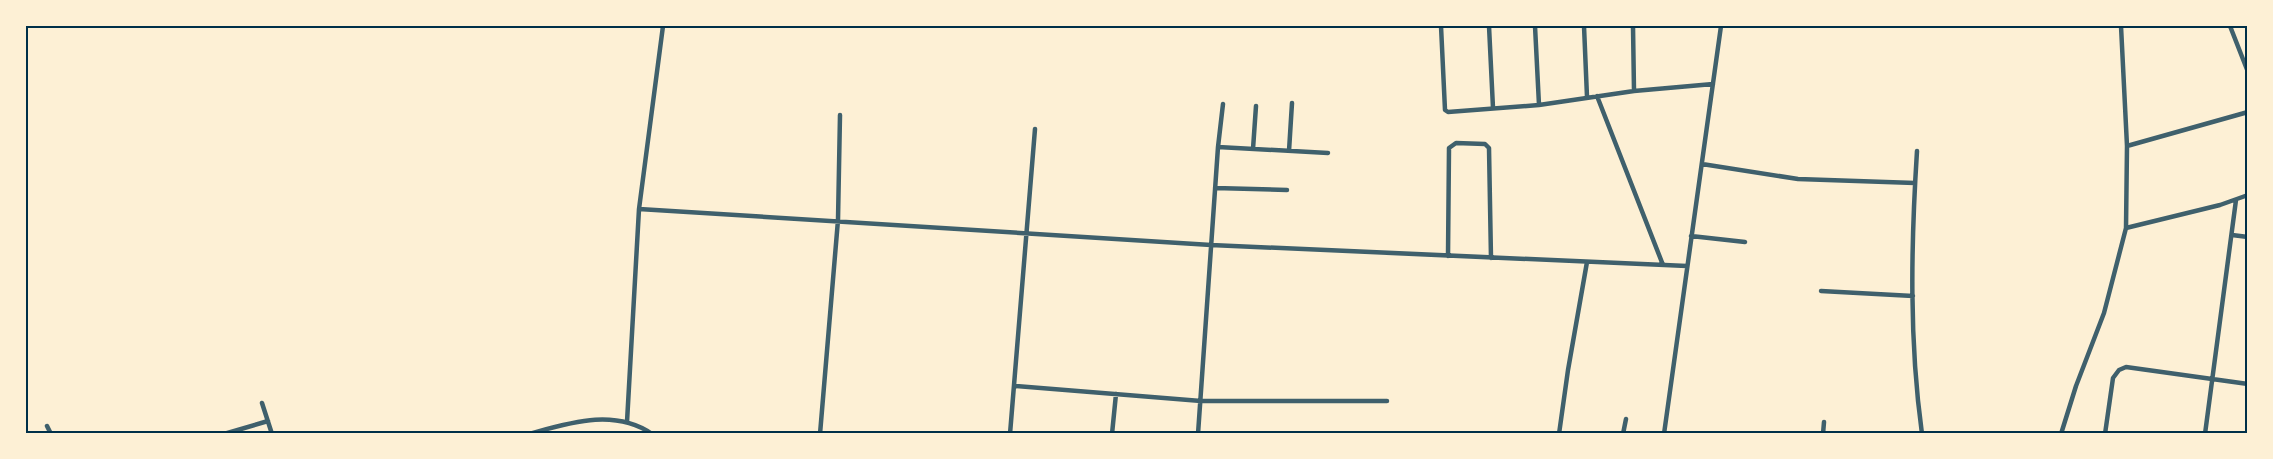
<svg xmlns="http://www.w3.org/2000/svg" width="2273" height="459" font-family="Ubuntu,sans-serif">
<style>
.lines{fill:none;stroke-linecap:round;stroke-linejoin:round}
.minor{stroke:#3f606c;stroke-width:4.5}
.neatline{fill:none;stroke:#003049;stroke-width:2}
</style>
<rect width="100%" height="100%" fill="#fdf0d5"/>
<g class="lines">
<path class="minor" d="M1441 26 1445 110 1448 112 1539 105 1634 91 1633 26
M1489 26 1493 108
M1535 26 1539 105
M1584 26 1587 97
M2230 26 2248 72
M1634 91 1713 84
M1597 96 1663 265
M2127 146 2248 112
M1218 147 1328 153
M1253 149 1256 106
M1289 151 1292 103
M1917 151C1911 245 1909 340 1922 434
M1702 164 1798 179 1915 183
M1215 188 1287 190
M639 209 1211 245 1687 266
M2126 228 2220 205 2248 195
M2232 235 2248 237
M1691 236 1745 242
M1448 256 1449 148 1456 143 1485 144 1489 148 1491 258
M1821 291 1913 296
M1015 386 1201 401H1387
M262 403 272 434
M627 422 639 209 663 26
M47 426 51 434
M224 434 268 421
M529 434C569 423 614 408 652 434
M820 434 838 220 840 115
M1010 434 1035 129
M1112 434 1116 394
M1198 434 1218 147 1223 104
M1559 434 1568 370 1587 262
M1623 434 1626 419
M1664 434 1721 26
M1823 434 1824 422
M2061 434 2076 386 2104 313 2126 228 2127 146 2121 26
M2105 434 2113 378 2119 370 2126 367 2248 384
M2205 434 2236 200"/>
</g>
<rect width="2273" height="459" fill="none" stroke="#fdf0d5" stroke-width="54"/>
<rect x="27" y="27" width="2219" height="405" class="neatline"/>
</svg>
